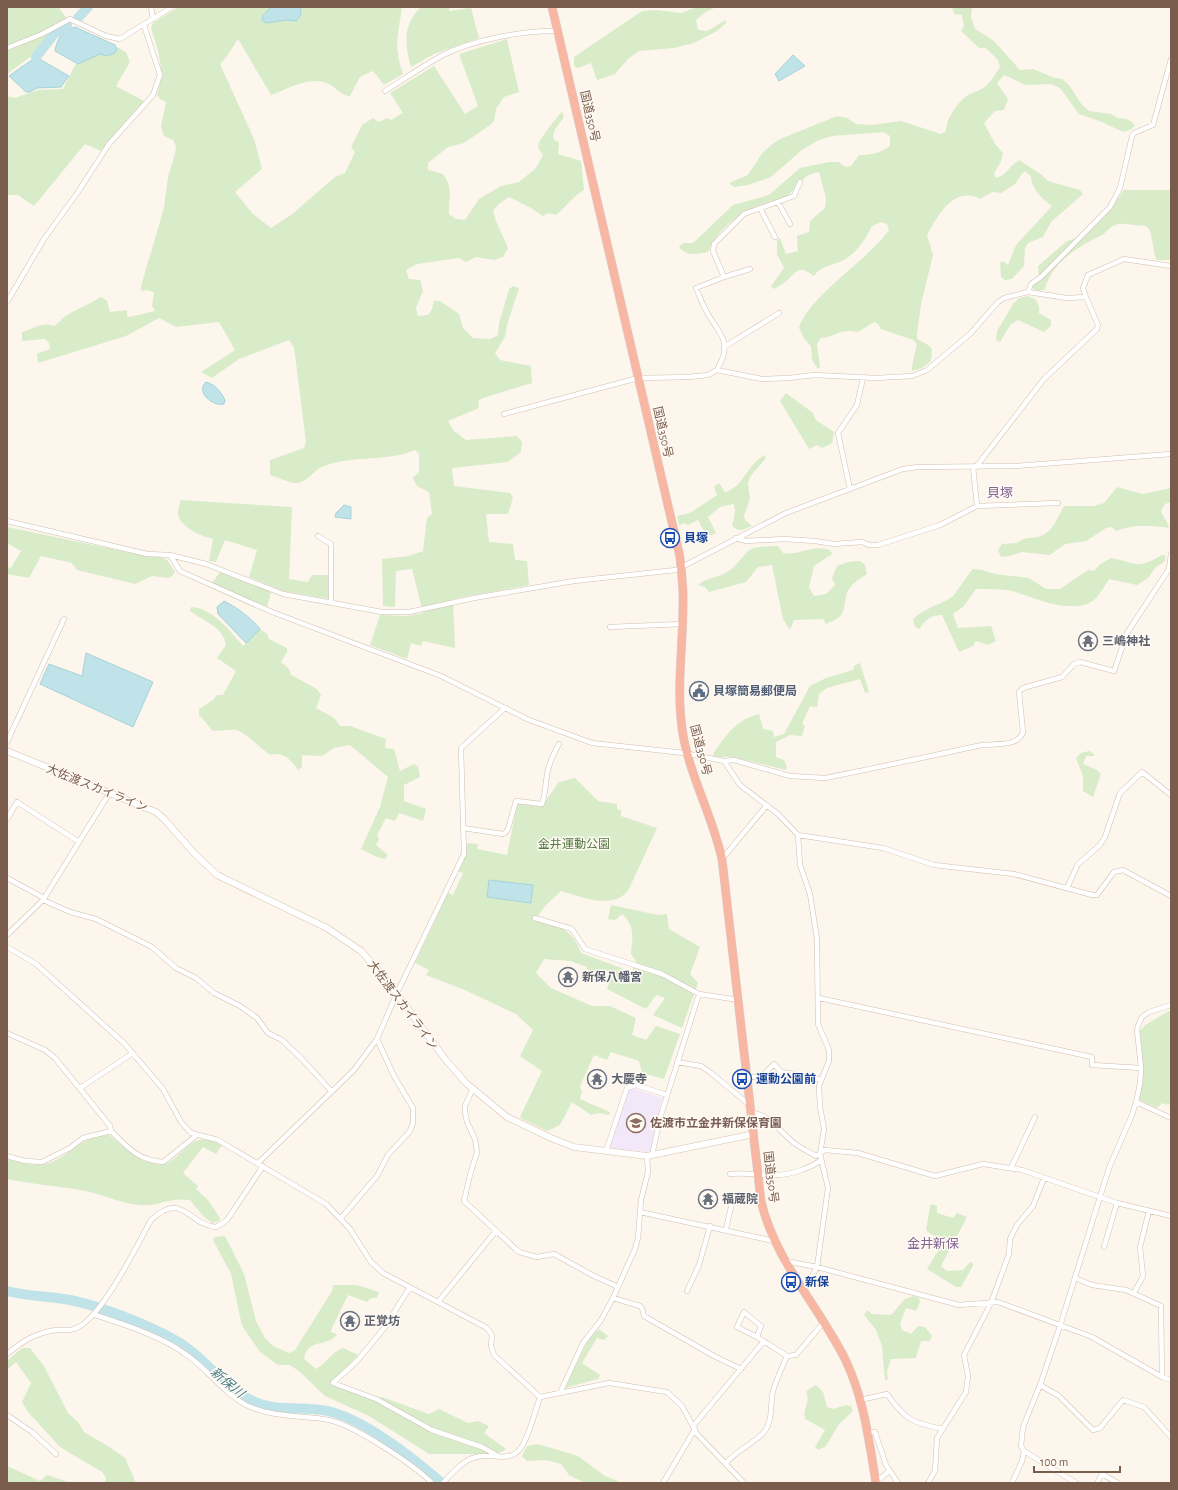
<svg xmlns="http://www.w3.org/2000/svg" width="1178" height="1490" font-family="'Alegreya Sans','Noto Sans JP',sans-serif">
<style>
.education{fill:#f3e8fa}
.green{fill:#d8ecc9}
.water{fill:#bfe3e8;stroke:#a5d3da}
.lines{fill:none;stroke-linecap:round;stroke-linejoin:round}
.river{stroke:#bfe3e8;stroke-width:10}
.street-casing{stroke:#d1beb0;stroke-width:5.5}
.secondary-casing{stroke:#d6c0b0;stroke-width:7}
.highway-casing{stroke:#dad1cd;stroke-width:9}
.street{stroke:#fff;stroke-width:4.5}
.secondary{stroke:#fff;stroke-width:6}
.highway{stroke:#f7b7a3;stroke-width:8}
.labels{text-anchor:middle;stroke-width:3;stroke-linejoin:round;paint-order:stroke}
.street-label{font-size:12px;fill:#7a5c4d;stroke:#fffaf3}
.transit-label{font-size:12px;font-weight:bold;fill:#164399;stroke:#fffaf3;text-anchor:start}
.worship-label{font-size:12px;font-weight:bold;fill:#5b616d;stroke:#fffaf3;text-anchor:start}
.service-label{font-size:12px;font-weight:bold;fill:#4e5e75;stroke:#fffaf3;text-anchor:start}
.park-label{font-size:12px;fill:#537a41;stroke:#fffaf3}
.education-label{font-size:12px;font-weight:bold;fill:#785e54;stroke:#fffaf3;text-anchor:start}
.neighbourhood-label{font-size:13px;fill:#846695;stroke:#fffaf3}
.water-label{font-size:13px;font-style:italic;fill:#437c86;stroke:#fffaf3}
</style>
<rect width="100%" height="100%" fill="#fdf6ec"/>
<path class="education" d="M630 1087 662 1098 651 1152 608 1148 622 1105Z"/>
<path class="green" d="M7 7H58L66 17 33 55 7 74Z
M179 7H402C398 37 393 44 403 74L384 85 373 71 360 77 350 96C342 96 337 89 331 85 312 74 290 88 271 95L238 39 227 56 220 64 254 139 262 169 235 192 253 214 271 228 291 215 335 177 345 173 355 152 351 147 362 125 373 118 378 122 388 118 391 120 403 113 390 93 434 66 465 114 478 106 459 54 507 39 519 92 504 97 496 109 494 121 490 125 464 143 448 147 428 163V170L443 174C454 190 448 197 449 214L456 219 465 220 479 199 501 186 519 182 536 168 543 155C540 151 537 148 539 143 541 138 558 115 562 112L564 116C560 126 551 128 554 140L559 142 558 154 581 161 584 190C573 196 566 207 556 215L548 213 543 216 531 208 509 197 499 204 493 211 496 221 508 248 503 257 494 260 476 257 466 262 458 258 417 264 406 270 409 279 420 280 423 291 416 308 418 316 428 315 432 309 434 301H440L459 314 463 328 473 338 490 339 498 335 499 323 509 289 513 286 519 288 507 325 505 337 495 353 500 360 531 366 532 383 483 398 478 401 479 408 448 421 454 431 466 440 517 436 522 442 521 452 508 462 452 468 454 486 510 493 513 498 508 514H486L489 542 513 544 515 560 527 561 529 585 453 599 455 648 423 641 421 646 411 643 407 659 370 645 380 615 407 616 423 613 412 569 396 571 395 607 383 606 382 559 409 556 423 551 427 518 432 514 429 492 417 486 413 478 419 472V454L415 450C384 463 352 454 322 467 313 471 307 483 296 483 288 483 278 477 270 475V460L304 448 306 442 294 347 289 340 239 359 212 378 201 372 235 350 219 322 176 327 159 318 126 336 38 363 37 354 50 349 49 343 45 339 22 341V332C32 329 44 321 54 326 59 323 62 318 67 315 79 308 90 304 101 297L107 301 110 312 127 310V316L129 317 155 311 152 306 154 292 147 290 141 291V286L164 208 168 177 175 154 176 146 173 140 164 136 161 126 166 102 160 99 157 95C166 70 158 51 151 28L153 23Z
M421 7H449V11L471 8 479 38 434 54 411 67C405 45 402 25 421 7Z
M697 7H716L704 13 696 20 698 30 707 31 726 20V23L717 31 694 43 674 48 639 51 628 59 615 74 597 80 591 63 578 68 574 66V57L642 11 656 10 681 13Z
M952 7H972L971 17 975 29 994 41 1020 70 1033 69 1055 78 1062 79 1069 85 1082 105 1089 111 1111 114 1118 118 1126 119 1132 122 1135 126 1130 130 1123 132 1102 122 1079 114 1060 88 1051 84 1026 85 1004 75 997 83 1008 99 1004 110 995 111 984 123 995 144 1003 153 1001 162 994 173 996 178C1007 175 1009 166 1019 160L1042 175 1048 181 1080 190 1083 194 1051 222 1043 237 1028 243 1025 248 1024 266 1012 279 1005 280 1001 277 1000 263 1003 261 1008 265 1016 245 1052 206C1042 199 1031 188 1031 176L1024 171 1015 184 1001 193 992 192 980 199C954 185 938 215 927 235L933 255 921 304 917 334V339L928 345 932 349 931 361 922 368 912 371V366L917 344 913 340 881 329 878 324 874 322 858 332C837 328 837 337 821 338L817 344 820 368 818 369 812 360 811 346 805 340 799 328C807 298 868 260 889 230L887 224 881 222 872 226C865 239 859 250 847 258 836 266 822 264 814 276 798 264 797 272 785 282 782 285 777 287 774 289L771 286 784 268 777 254V240L780 238 786 254 798 251 797 236 809 232 810 221 825 208 826 198 819 172C799 176 802 185 788 195 783 199 774 200 768 202 742 212 720 225 708 252 696 254 687 257 679 247L683 243H693L733 205 769 195 800 168 829 162H839L845 167 851 166 859 155C871 155 881 153 890 146V136L883 132 832 136 819 140 803 149 771 177 748 185 734 187 729 183 748 175 763 152 778 140 837 116 847 118 856 124 872 125 901 121 941 134 946 131C946 119 956 105 965 97 970 93 981 91 987 85 992 80 996 73 1000 67L998 60 986 48H979L961 31 964 26 962 15 954 14Z
M119 48 126 52 130 62 116 86 146 102 101 151 85 144 34 206 18 195H7V96L15 98 38 90 63 89 75 65 90 56Z
M1124 190H1171V260H1156L1150 230 1146 226C1139 226 1122 223 1118 224 1109 226 1107 233 1100 236 1078 246 1051 264 1045 289L1039 291 1033 289 1032 286 1039 280 1038 266 1067 241 1084 236 1110 209Z
M1028 296 1036 300 1039 307V313L1051 320V326L1044 332 1018 320 1010 325 1000 342 996 340 997 331 1013 304 1019 298Z
M786 393 813 413 816 420 834 432 832 443 822 448 817 445 809 449 780 401Z
M766 455 765 459 750 477 748 484 750 499 744 516 745 520 752 526C743 530 738 533 732 525 734 519 737 510 733 504L720 507 708 517 716 533 712 535H706L698 520 688 525 684 523 679 525 677 516 690 513 717 495 714 487 719 483 725 492C744 488 748 461 766 455Z
M1117 487 1143 494 1171 488V502L1165 504 1161 511C1163 517 1168 522 1169 528 1150 525 1134 524 1116 531L1112 527 1106 528 1086 541 1065 544 1050 555 1022 552 1010 556 1001 557 998 550 1002 544 1017 543C1025 536 1032 539 1041 536 1053 531 1058 517 1064 506H1094L1104 503Z
M180 500 292 507 289 579 308 582 312 575H329V599L283 591 249 577 257 550 225 540 216 562 209 561 213 539C201 536 179 527 178 513 178 509 180 504 180 500Z
M7 527 132 553 161 557 167 560 175 572 172 576 168 578 152 576 135 584 77 570 72 563 41 556 29 578 7 574V567L11 568 21 551 7 543Z
M778 546 783 553C799 556 813 544 830 550L832 554 814 566 809 587 814 596 826 594 835 585 832 578 837 566 848 562 860 561 865 565 867 574C860 578 850 585 847 593 842 612 847 616 826 624L823 619 794 620 790 630 783 619 772 565 758 567 746 582 709 592 705 587 698 585C707 577 718 578 727 572 736 567 740 559 747 552 755 545 769 547 778 546Z
M1162 555 1166 556 1164 562 1156 567 1148 578 1137 585 1109 579C1105 585 1100 594 1095 599 1074 617 1034 597 1012 591 1001 589 987 589 976 589L964 606 953 614 958 628 991 626 996 641 988 645 976 641 973 646 959 652 942 615C931 615 926 619 919 629L915 627 913 619C928 606 938 606 952 597 955 595 968 574 973 569L982 570 995 574 1029 578 1046 589H1060L1088 570 1094 571 1099 565 1111 558C1136 563 1137 570 1162 555Z
M220 572 271 592 267 607 212 583Z
M191 607C213 608 230 631 243 646L260 629 267 634 269 639 287 648V652L281 662 289 669 291 675 317 689 321 695 316 708 334 718 340 726H350L386 739 385 748 394 749 400 771 414 764 418 767 420 777 404 785V801L426 809 423 821 399 813 395 821 386 818 377 835 379 839 376 845 388 855 385 859 377 857 361 849 380 807 388 777 350 745 334 748 322 756 302 755V767L298 770C291 760 283 751 270 755 261 749 245 732 236 730 230 729 220 731 213 731L199 715V709L213 700 217 695H223L236 671 217 658 226 645C223 626 203 621 190 611Z
M860 663 869 692 865 693 860 679 827 688 819 694 817 707 810 706 802 724 805 726 802 736 790 735 776 742V757L784 760 787 767 786 770 733 757H714L713 754C725 736 737 719 759 714L763 729 773 731 774 737 784 734 810 686 826 678 853 670 855 665Z
M1089 751 1094 754V756H1086L1083 764 1097 770 1101 774 1093 797 1083 791V776L1076 758 1081 753Z
M575 778 598 801 617 804V809L621 810V816L657 828 628 891C611 910 582 897 561 891L545 906 535 920C559 928 572 927 581 953L632 972 636 961 631 954C632 938 636 926 622 914L615 920 608 919 611 905 658 915 667 914 669 929 700 947 690 974 698 983 682 1028 653 1015 665 998 656 995 646 1009 607 989 613 973 600 969 594 982 586 979 587 967 570 961 544 959 536 973 551 988 592 1006H610L636 1018 632 1035 646 1040 656 1026 680 1034 664 1079 642 1073 639 1061 611 1052 607 1060 594 1055 580 1086 582 1092 580 1099 610 1112 609 1115 598 1113 591 1115 572 1102 560 1125 547 1131 522 1119 520 1117 542 1071 520 1056 533 1030 516 1014 467 991 426 975 429 970 415 963 448 893 453 895 463 873 458 871 466 854 467 843 478 844 477 849 507 855 517 805 519 803 541 807 559 782Z
M1169 1011H1171V1099L1169 1105 1162 1103 1157 1108 1139 1100C1144 1076 1142 1054 1140 1031L1145 1025Z
M109 1135C123 1146 137 1161 155 1164 182 1169 186 1124 222 1145L216 1154 203 1147 183 1173 198 1186 196 1189 208 1200 220 1218 219 1221 213 1223 204 1217 190 1200C167 1197 159 1207 139 1205 119 1203 100 1193 80 1190 55 1186 31 1184 7 1179V1159C19 1162 31 1166 44 1164 59 1162 72 1148 85 1141 92 1137 100 1136 109 1135Z
M932 1204 937 1206V1213L953 1218 957 1213 967 1217 941 1266 947 1271 963 1270 970 1262 973 1263V1266L961 1287H956L927 1269 941 1246V1238L932 1235 926 1230 930 1206Z
M225 1236 244 1274 256 1321 265 1338 273 1346 289 1353 295 1350 332 1291 333 1285H357L379 1292 377 1298H371L367 1302 348 1295 331 1330V1332L337 1334C329 1348 307 1337 304 1359L316 1369C327 1363 331 1352 343 1348L358 1355 331 1384 370 1398 382 1397 429 1414 439 1409 468 1423 478 1421 489 1426 484 1433 506 1449 502 1452 485 1454H429L369 1416 325 1396 300 1372 290 1365H278L260 1352 242 1326 231 1274 213 1240 215 1237Z
M913 1296 919 1298 920 1302 916 1311 906 1308 900 1324 902 1330 911 1334 918 1326 925 1327 932 1336 930 1341H921L916 1358 891 1359 887 1371 888 1379 885 1381 882 1346 876 1330 864 1315 867 1310 872 1314 891 1315 905 1299Z
M599 1329 608 1336 604 1340 597 1338 582 1363 600 1375 598 1379 565 1388 589 1338Z
M22 1348H30L44 1366 68 1413 78 1422 84 1432 111 1448 125 1458 136 1483H105L106 1478 102 1472 60 1447 28 1412 22 1402 31 1383 16 1362 7 1370V1361Z
M816 1385 823 1392 827 1407 833 1409 846 1405 851 1406 853 1411 839 1424 826 1446 818 1450 815 1447 825 1430 805 1419C802 1408 811 1403 806 1391Z
M538 1444 578 1456 605 1476 623 1483H585L569 1475 561 1464 546 1460 527 1461 522 1456 527 1446Z
M7 1466 40 1481 47 1475 72 1483H7Z"/>
<path class="water" d="M271 7H300L301 15 296 21 287 20 266 23 262 20 263 16Z
M75 27 115 45 117 49 115 53 107 56 100 54 78 64 55 51C57 39 62 30 75 27Z
M793 55 805 66 779 81 775 74Z
M36 57 69 76 61 87 37 88 30 92H26L9 76Z
M206 382C215 384 221 392 225 400L224 404C213 407 195 392 206 382Z
M344 505 351 507V519L335 517 336 513Z
M224 601C239 609 249 616 260 629L246 643 218 614 217 607Z
M86 653 153 682 133 727 40 684 49 664 82 676Z
M489 880 533 885 531 903 487 897Z"/>
<g class="lines">
<path class="river" d="M78 18 88 7
M36 57 54 34 67 25
M7 1291C26 1296 45 1296 64 1299 96 1304 152 1326 180 1343 206 1359 224 1388 253 1401 275 1412 304 1406 328 1411 366 1420 413 1458 442 1483"/>
<defs>
<path id="street" d="M151 7 153 19
M7 48 42 34 70 19 106 36 120 39 172 7
M385 91C404 79 423 66 443 55 473 40 524 30 558 31
M778 202 790 224
M760 208 775 237
M724 277 750 269
M1086 297 1083 288 1088 275 1124 259 1171 266
M7 302 44 239 78 192 109 144 153 95 160 75 144 25
M724 347 779 313
M717 370C733 341 721 337 708 314 703 306 700 297 696 288L724 277 713 251 714 244 744 214 794 196 800 182
M504 414 638 378 689 377 708 375 717 370 762 379 789 378 814 375 876 378 912 376 927 370 970 334 998 302 1004 298 1028 292 1031 284 1041 277 1110 207 1120 188 1132 136 1134 133 1153 125 1171 59
M973 467 977 506 1058 503
M976 467 1044 379 1097 329 1098 325 1086 297 1067 298 1028 292
M850 489 838 433 857 405 863 378
M7 521 147 554 170 555 206 564 283 594 382 612H409L474 598 574 581 676 570 786 513 903 469 918 467 1015 466 1171 454
M318 536 331 544V603
M736 538 746 541 784 539 815 541 834 544 862 542 869 545H878L940 525 977 506
M170 555 180 571 272 612 441 676 527 719 592 743 684 753 724 761 734 760 790 776 825 778C876 768 926 757 977 746 992 742 1017 749 1023 732L1019 692 1023 688 1062 677 1074 664 1080 662 1114 671 1127 633 1169 569 1171 554
M610 627 683 624
M7 742 64 619
M724 761 740 785 778 814 798 835 800 865 810 894 817 939 818 1024 829 1050V1061L819 1086 820 1107 824 1129 820 1154 828 1188 817 1267 811 1278 801 1288
M7 819 17 802 79 842
M463 828 503 834 506 832 508 829 516 801 542 804C546 793 545 782 548 770 550 761 554 753 559 744
M798 835 883 848 934 865 1014 874 1092 895H1097L1114 872 1123 870 1171 896
M722 859 767 805
M7 878 44 898
M1067 888 1078 864 1099 846 1105 837 1120 793 1142 772 1171 795
M43 900 70 912 96 919 152 947 176 968 196 978 214 993 240 1006 257 1018 268 1033 282 1040 302 1059 331 1091
M535 918 572 929 585 949 662 974 699 994 739 1000
M7 935 43 900 110 792
M7 947 36 964 124 1043 163 1089 181 1122 191 1133 218 1140 326 1204 350 1229 371 1262 383 1273 487 1328 492 1335 491 1346 494 1355 540 1397
M819 998 1092 1057V1065L1141 1068
M7 1033 45 1050 55 1058 110 1126 111 1131
M677 1062 701 1066 711 1073 746 1102 750 1103
M747 1077H761L774 1064 781 1072C795 1073 807 1079 821 1079
M80 1088 133 1053
M473 1088 465 1106V1112L467 1122 475 1139 477 1152 470 1175 464 1201 519 1252 537 1257 554 1254 592 1275 618 1287
M1136 1102 1171 1118
M751 1113C769 1113 781 1133 794 1143 801 1148 809 1152 816 1156L825 1150 858 1153 935 1176 983 1164 1022 1170 1117 1203 1171 1216
M606 1151 627 1088 636 1085 667 1095
M652 1155 661 1115 699 994
M7 1156 25 1161 42 1162 70 1148 83 1138 111 1131C128 1148 138 1160 163 1162L197 1135
M258 1163 354 1070 377 1039 397 993 464 854 461 748 505 708
M1011 1168 1035 1117
M730 1174C746 1172 761 1176 777 1175 789 1175 811 1168 821 1160
M640 1212 774 1241
M341 1218 377 1176 388 1155 410 1131 413 1123V1108L394 1076 377 1039
M726 1229 733 1198 735 1196H761
M1104 1247 1117 1203
M786 1261 817 1267 959 1305 998 1302 1092 1337 1162 1377 1171 1380
M1075 1278 1092 1285 1126 1290 1161 1306 1162 1377
M410 1287 385 1327 357 1361 333 1383 376 1399 432 1430 482 1447 500 1457
M687 1291 699 1265 710 1226
M1134 1293 1143 1276 1140 1247 1149 1211
M613 1298 640 1306 642 1308 644 1316 714 1356 741 1369
M438 1302 495 1232
M95 1315C121 1323 162 1337 184 1353 207 1368 222 1392 246 1405 273 1418 301 1415 329 1420 354 1425 414 1465 432 1483
M757 1337 761 1326 744 1312 737 1327 757 1337 787 1356
M7 1354C23 1341 35 1333 56 1330 62 1329 69 1331 74 1329 100 1322 137 1245 151 1220 183 1190 188 1225 216 1227L227 1220 263 1166
M1040 1385 1059 1396 1093 1430 1100 1428 1123 1400 1144 1407 1171 1437
M560 1393 583 1343 601 1320 613 1298 635 1249 638 1238 641 1200 648 1172 647 1156
M540 1397 609 1383 667 1392 682 1406 697 1434 744 1483
M860 1400 887 1394C905 1420 913 1423 943 1429
M7 1415 32 1432 56 1454
M694 1425 764 1341
M868 1432H875L886 1465 898 1483
M1024 1451 1076 1483
M726 1463C738 1449 754 1444 765 1431 773 1420 770 1404 773 1391 776 1380 782 1368 787 1356L796 1355 823 1323
M880 1479 889 1471
M443 1483C453 1472 462 1461 476 1457 490 1453 510 1463 520 1449 529 1438 535 1411 540 1397
M663 1483 695 1429
M928 1483 935 1471 937 1438 966 1392 968 1376 964 1355 991 1303 1009 1254 1010 1239 1017 1225 1033 1206 1044 1178
M1012 1483 1022 1461 1024 1451 1021 1446 1023 1427 1040 1385 1060 1326 1109 1168 1132 1115 1136 1102 1140 1084 1141 1068 1137 1030 1139 1023 1142 1017 1149 1012 1171 1005
M1097 1483 1102 1474 1118 1483"/>
<path id="secondary" d="M7 751 156 812 164 819 194 853 217 875 327 928 361 951 386 979 445 1059 466 1083 507 1117 551 1138 574 1147 647 1156 754 1134"/>
<path id="highway" d="M552 7 680 557C681 570 683 583 683 596 684 640 676 684 682 728 688 773 712 814 722 859L761 1201C775 1261 818 1305 845 1359 864 1398 869 1441 876 1483"/>
</defs>
<use href="#street" class="street-casing"/>
<use href="#secondary" class="secondary-casing"/>
<use href="#highway" class="highway-casing"/>
<use href="#street" class="street"/>
<use href="#secondary" class="secondary"/>
<use href="#highway" class="highway"/>
</g>
<defs>
<symbol id="bus-ring" viewBox="-11 -11 22 22"><circle r="9.5" fill="#fffaf3" stroke="#1a4fb4" stroke-width="1.5"/><path d="M-5-6H5V4H4V6H2V4H-2V6H-4V4H-5ZM-3.5-4V0h7V-4ZM-3.5 1.2v1.5H-2V1.2ZM2 1.2v1.5H3.5V1.2Z" fill="#1a4fb4"/></symbol>
<symbol id="temple-ring" viewBox="-11 -11 22 22"><circle r="9.5" fill="#fffaf3" stroke="#6b7280" stroke-width="1.5"/><path d="M0-6L5-2H3V0L6.5 2.5H4V6H1.5V3h-3V6H-4V2.5H-6.5L-3 0V-2H-5Z" fill="#6b7280"/></symbol>
<symbol id="civic-ring" viewBox="-11 -11 22 22"><circle r="9.5" fill="#fffaf3" stroke="#5c6f8a" stroke-width="1.5"/><path d="M-.6-6.5H3V-4.5H.6V-3L4-1V1h2V6H-6V1h2V-1L-.6-3ZM-1.2 2.5V6h2.4V2.5Z" fill="#5c6f8a"/></symbol>
<symbol id="school-ring" viewBox="-11 -11 22 22"><circle r="9.5" fill="#fffaf3" stroke="#8d6e63" stroke-width="1.5"/><path d="M0-5L7-2L0 1L-7-2ZM-4 1L0 2.5L4 1V4Q0 6-4 4Z" fill="#8d6e63"/></symbol>
</defs>
<g fill-rule="evenodd">
<use href="#bus-ring" x="659" y="527" width="22" height="22"/>
<use href="#temple-ring" x="1077" y="630" width="22" height="22"/>
<use href="#civic-ring" x="688" y="680" width="22" height="22"/>
<use href="#temple-ring" x="557" y="966" width="22" height="22"/>
<use href="#temple-ring" x="586" y="1068" width="22" height="22"/>
<use href="#bus-ring" x="731" y="1068" width="22" height="22"/>
<use href="#school-ring" x="625" y="1112" width="22" height="22"/>
<use href="#temple-ring" x="697" y="1188" width="22" height="22"/>
<use href="#bus-ring" x="780" y="1271" width="22" height="22"/>
<use href="#temple-ring" x="339" y="1310" width="22" height="22"/>
</g>
<g class="labels">
<g class="street-label">
<text transform="translate(590 116) rotate(77)" y="4">国道350号</text>
<text transform="translate(663 432) rotate(77)" y="4">国道350号</text>
<text transform="translate(701 750) rotate(75)" y="4">国道350号</text>
<text transform="translate(97 788) rotate(22)" y="4">大佐渡スカイライン</text>
<text transform="translate(403 1005) rotate(53)" y="4">大佐渡スカイライン</text>
<text transform="translate(771 1177) rotate(83)" y="4">国道350号</text>
</g>
<g class="transit-label">
<text x="684" y="542">貝塚</text>
<text x="756" y="1083">運動公園前</text>
<text x="805" y="1286">新保</text>
</g>
<g class="worship-label">
<text x="1102" y="645">三嶋神社</text>
<text x="582" y="981">新保八幡宮</text>
<text x="611" y="1083">大慶寺</text>
<text x="722" y="1203">福蔵院</text>
<text x="364" y="1325">正覚坊</text>
</g>
<g class="service-label">
<text x="713" y="695">貝塚簡易郵便局</text>
</g>
<g class="park-label">
<text x="574" y="848">金井運動公園</text>
</g>
<g class="education-label">
<text x="650" y="1127">佐渡市立金井新保保育園</text>
</g>
<g class="neighbourhood-label">
<text x="1000" y="497">貝塚</text>
<text x="933" y="1248">金井新保</text>
</g>
<g class="water-label">
<text transform="translate(228 1382) rotate(40)" y="5">新保川</text>
</g>
</g>
<rect width="1178" height="1490" fill="none" stroke="#7a5c4d" stroke-width="16"/>
<path d="M1034 1466v6h86v-6" fill="none" stroke="#7a5c4d" stroke-width="2"/>
<text x="1040" y="1466" font-size="12" fill="#7a5c4d" stroke="#fffaf3" stroke-width="3" paint-order="stroke">100 m</text>
</svg>
